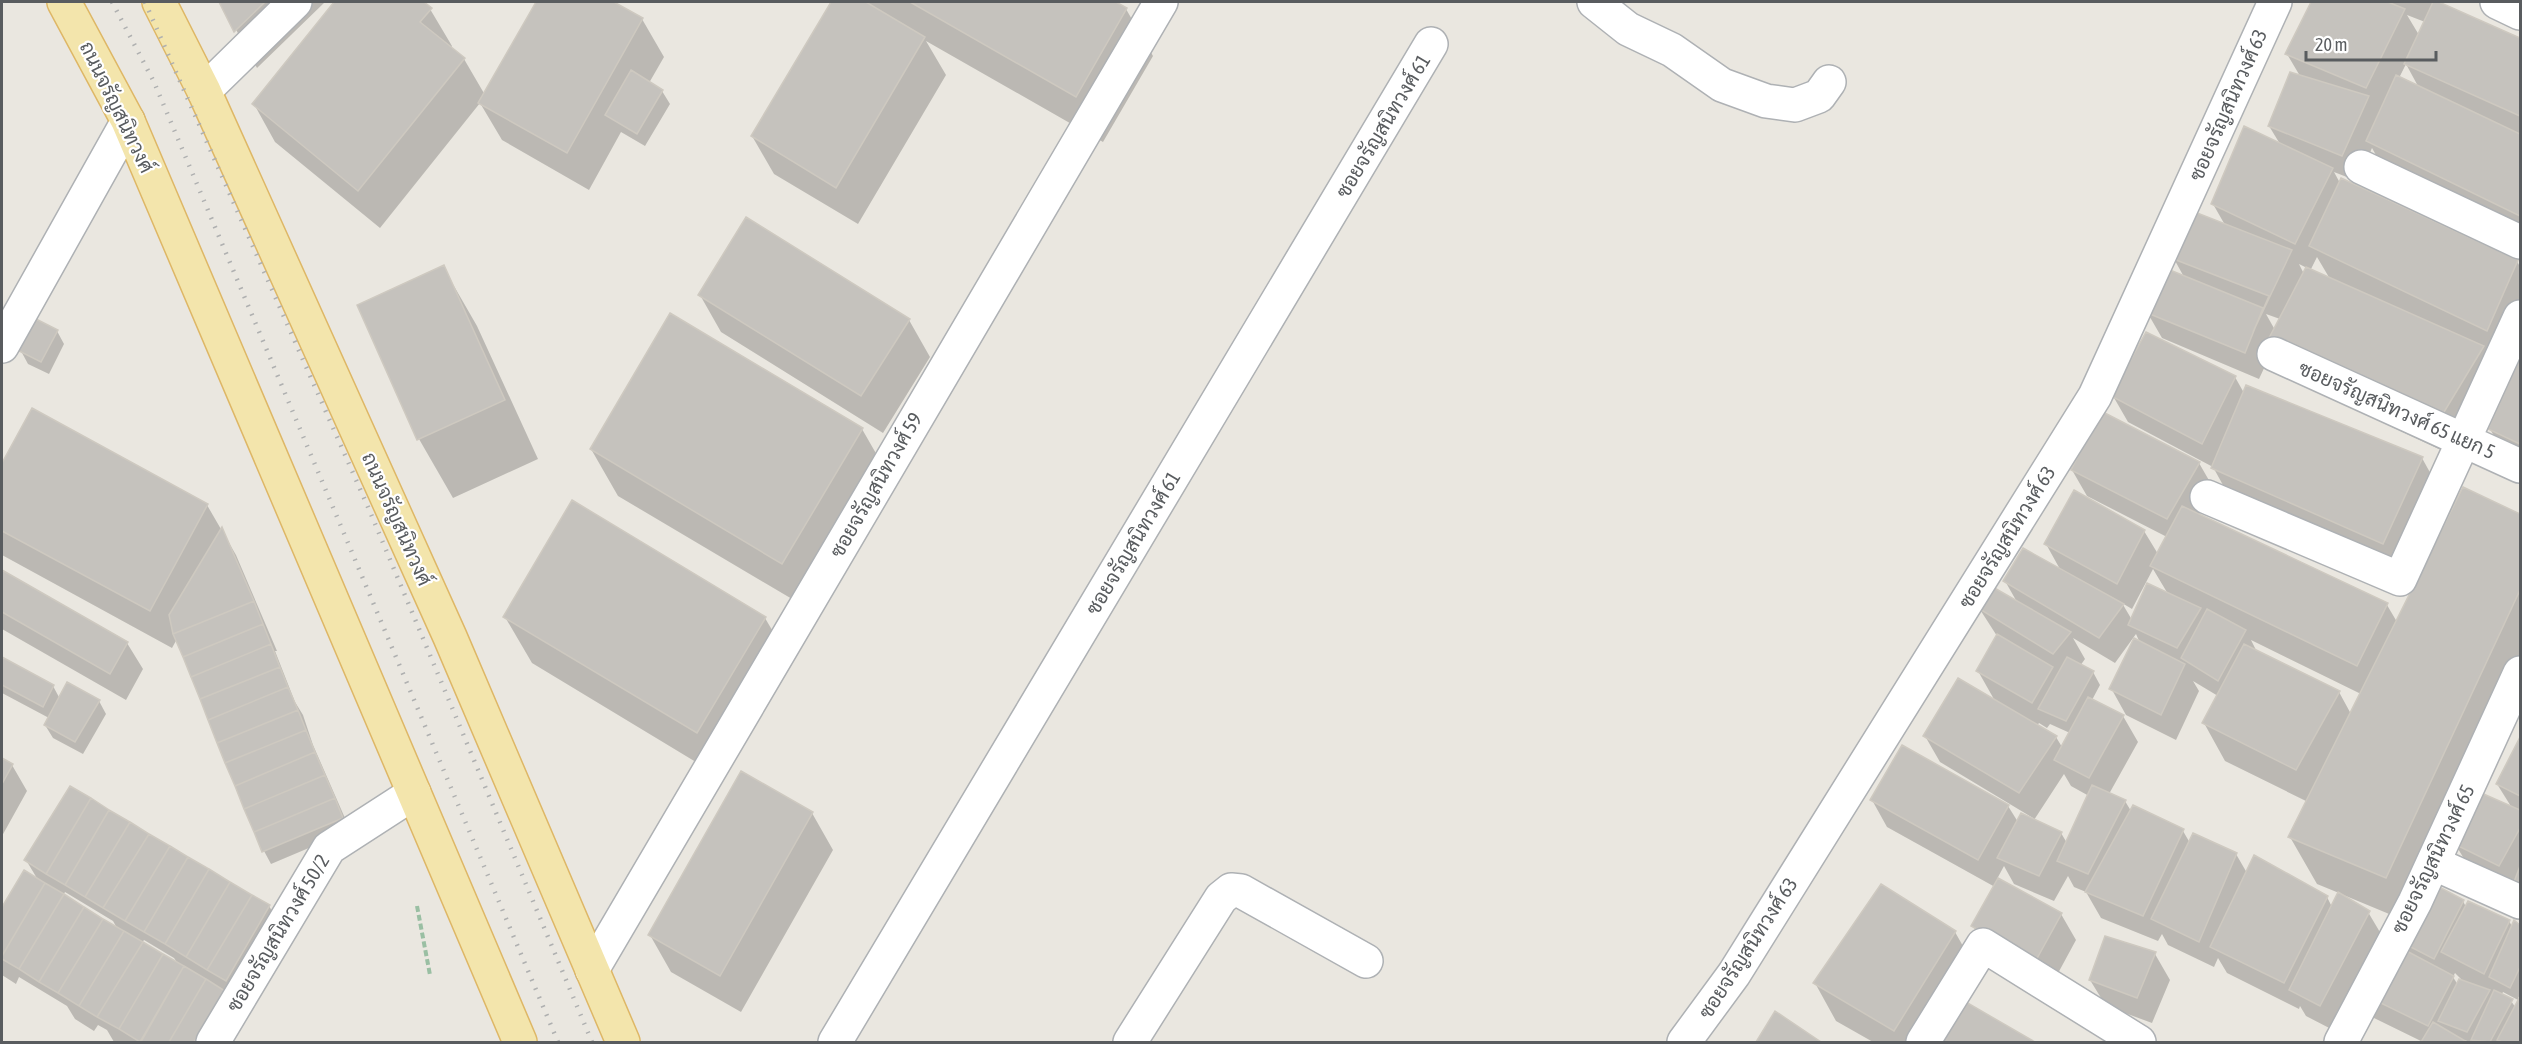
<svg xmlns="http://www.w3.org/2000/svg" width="2522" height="1044" font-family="'Asap Condensed',Sarabun,sans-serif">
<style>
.shadow{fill:#0003;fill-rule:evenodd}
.building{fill:#c5c2bd;stroke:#cec9c0;stroke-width:1.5}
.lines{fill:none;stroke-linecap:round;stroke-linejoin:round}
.minor-casing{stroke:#aeb1b4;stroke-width:36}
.major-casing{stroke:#deb766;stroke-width:36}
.path{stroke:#9abfa3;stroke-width:4;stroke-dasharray:6 3;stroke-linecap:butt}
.minor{stroke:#fff;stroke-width:33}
.major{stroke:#f3e5ac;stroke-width:33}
.rail{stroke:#afb0b0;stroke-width:4.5;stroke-dasharray:1.5 8;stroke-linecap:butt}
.labels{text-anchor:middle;stroke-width:4.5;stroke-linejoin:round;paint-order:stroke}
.street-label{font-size:20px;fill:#595c5f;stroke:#fff}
</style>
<rect width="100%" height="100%" fill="#eae7e0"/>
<path class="shadow" d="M221 2H325L257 68Z
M336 2H421L430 9 452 46 451 48 464 59 485 95 537 2H611L642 19 664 57 649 83 662 91 670 104 645 146 621 132 589 190 502 140 480 103 380 228 275 142 254 104Z
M832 2H864L869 4 867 2H1113L1126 9 1153 56 1103 142 926 41 946 75 858 224 774 174 752 136Z
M2312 2H2435L2520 40V242L2389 178 2372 148 2357 181 2334 172 2340 183 2517 261 2520 267V339L2460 459 2290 379 2273 349 2259 379 2162 338 2147 312 2184 277 2173 257 2225 225 2213 204 2280 144 2269 126 2300 76 2287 54ZM2407 15 2425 22 2419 35ZM2406 64 2419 88 2399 78ZM2317 257 2330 279 2310 271ZM2299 264 2307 268 2304 274ZM2266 314 2280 319 2275 330Z
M443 267 477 326 538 459 453 498 419 439 359 306Z
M700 295 909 320 930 357 883 433 721 332Z
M57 331 64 344 49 374 28 364 21 351Z
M2520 362V477L2517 476 2490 429Z
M2235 377 2244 393 2422 458 2443 496 2405 581 2234 505 2213 467 2128 422 2113 396Z
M32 410 207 505 236 555 277 651H275L295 702 303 715 313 745 348 825 349 831 271 864 264 851 177 639 172 648 2 555V467Z
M862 429 889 476 809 609 618 496 591 449Z
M2199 463 2214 489 2198 516 2387 605 2397 622 2463 489 2520 516V693L2431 884 2463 901 2466 907 2509 921 2513 928 2515 923 2520 927V994L2518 999 2520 1000V1042H2470L2464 1040 2465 1042H2423L2374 1018 2359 992 2335 1031 2306 1016 2300 1006 2299 1009 2227 973 2218 958 2214 967 2168 945 2162 934 2158 941 2101 918 2086 892 2074 887 2068 876 2054 901 2014 884 2004 866 1997 879 2061 914 2076 940 2050 988 1988 952 1973 926 1995 887 1887 827 1872 800 2008 806 2018 822 2032 820 2033 818 1940 762 1925 736 1995 701 1978 671 1997 636 1979 608 2017 602 2005 581 2061 571 2046 544 2144 531 2158 554 2167 537 2087 496 2072 470ZM2153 569 2168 594 2132 620 2122 603 2132 609ZM2136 634 2140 643 2111 688 2126 715 2176 740 2199 691 2193 681 2218 696 2204 723 2225 761 2308 802 2290 837 2317 884 2339 893 2332 907 2327 897 2247 873 2236 854 2190 843 2183 831 2131 811 2125 801 2109 794 2138 742 2123 716 2092 700 2100 685 2093 672 2080 666 2085 659 2073 638 2115 663ZM2251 640 2361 694 2351 714 2339 692 2257 652ZM2039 723 2047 728 2050 724 2070 733 2062 747 2056 737 2037 726ZM2064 774 2071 786 2089 796 2067 843 2061 833 2034 820ZM2341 894 2406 921 2384 939 2368 912 2340 895ZM2455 973 2461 979 2458 985 2453 977ZM2503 992 2520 1001 2516 1008 2511 1001 2501 996Z
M2 572 127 643 143 669 126 700 2 629Z
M505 617 765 618 792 664 724 779 532 663Z
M2 659 53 686 60 699 99 701 106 714 83 754 53 738 45 725 49 718 2 693Z
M2520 740V891L2471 870 2455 844 2512 808 2497 784Z
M2 760 12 765 27 791 2 836Z
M812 813 833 850 741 1012 671 972 650 935Z
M26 860 251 896 269 906 277 919 209 1042H114L107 1030 98 1025 94 1031 75 1019 67 1006 19 977 16 984 2 975V910L24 872 38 880ZM65 892 113 921 117 928 63 896ZM144 940 174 958 179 965 142 943Z
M1955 932 1976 969 1958 999 2032 1042H1873L1836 1021 1815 983Z
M2105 938 2155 954 2170 980 2152 1023 2106 1006 2090 980Z
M1775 1014 1818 1042H1757Z"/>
<path class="building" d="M219 2H265L234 32Z
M334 2H424L432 8 420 22 465 58 358 191 252 104Z
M536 2H614L643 18 567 153 478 103Z
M831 2H866L925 37 836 188 751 136Z
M910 2H1116L1127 8 1076 97Z
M2311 2H2388L2405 9 2366 88 2285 54Z
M2433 2H2439L2520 38V116L2404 64Z
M631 70 663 90 637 134 605 115Z
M2290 72 2369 96 2342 156 2268 126Z
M2396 75 2520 134V216L2366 141Z
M2244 126 2333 168 2295 244 2211 204Z
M2341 178 2518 260 2487 331 2309 246Z
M2192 211 2292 250 2253 332 2269 296 2171 258Z
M746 217 910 319 861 396 698 295Z
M444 265 505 400 417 440 357 305Z
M2306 267 2484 346 2438 422 2267 342Z
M2165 268 2263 308 2245 353 2145 312Z
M670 313 863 428 782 564 590 449Z
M36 319 58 330 41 362 19 351Z
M2146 332 2236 376 2202 444 2111 396Z
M2520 358V444L2488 429Z
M2246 385 2423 457 2383 544 2211 468Z
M32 408 208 504 150 611 2 531V463Z
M2101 411 2200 462 2167 519 2071 470Z
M2463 487 2520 514V590L2386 878 2288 837Z
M2074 490 2145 530 2117 584 2044 544Z
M572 500 766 617 697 733 503 617Z
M2182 506 2388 603 2357 666 2150 566Z
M222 527 254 601 173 634 169 615Z
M2023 548 2124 604 2099 638 2003 581Z
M2 570 128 642 110 674 2 612Z
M2147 583 2201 608 2177 648 2128 625Z
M1991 586 2071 632 2053 654 1978 608Z
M254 601 263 624 183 657 173 634Z
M2207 609 2246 630 2218 681 2181 658Z
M263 624 271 644 191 677 183 657Z
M1997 634 2053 667 2032 703 1976 671Z
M2134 638 2185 664 2161 715 2109 689Z
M271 644 280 667 200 699 191 677Z
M2244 644 2340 691 2296 770 2202 723Z
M2 657 54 685 43 707 2 685Z
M2067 657 2094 671 2066 721 2038 709Z
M280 667 288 687 208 720 200 699Z
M1958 678 2057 736 2019 793 1923 736Z
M67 682 100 700 75 742 44 725Z
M288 687 298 710 217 743 208 720Z
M2088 697 2124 715 2089 778 2054 760Z
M298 710 306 730 225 763 217 743Z
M306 730 315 752 235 786 225 763Z
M2520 737V796L2496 784Z
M1902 745 2009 805 1978 860 1870 800Z
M315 752 325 775 244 809 235 786Z
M2 758 13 764 2 784Z
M741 771 813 812 720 976 648 935Z
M325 775 335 798 254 832 244 809Z
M2092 785 2126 800 2088 874 2057 861Z
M70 786 91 798 46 874 24 860Z
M2479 792 2520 810V828L2499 866 2454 844Z
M91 798 109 810 65 885 46 874Z
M335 798 343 818 262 852 254 832Z
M2133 805 2184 829 2143 916 2085 892Z
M109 810 130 822 85 897 65 885Z
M2021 813 2062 832 2039 876 1997 858Z
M130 822 149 834 103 908 85 897Z
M2193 833 2237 853 2199 942 2151 919Z
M149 834 170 846 125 921 103 908Z
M170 846 188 857 144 932 125 921Z
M2254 855 2328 896 2284 983 2210 947Z
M188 857 209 869 165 944 144 932Z
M2520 866V885L2514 882Z
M209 869 230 882 186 957 165 944Z
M24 870 45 883 2 956V907Z
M1998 878 2062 913 2035 962 1971 926Z
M2426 880 2464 900 2434 959 2395 939Z
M230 882 252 895 207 970 186 957Z
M45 883 64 894 19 969 2 959V956Z
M1881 884 1956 931 1894 1031 1813 983Z
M2338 892 2370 911 2320 1006 2289 990Z
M64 894 84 907 39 982 19 969Z
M252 895 270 905 226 981 207 970Z
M2468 901 2510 920 2484 974 2441 952Z
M84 907 103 919 58 993 39 982Z
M103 919 124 931 79 1006 58 993Z
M2514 920 2520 925V967L2510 988 2489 977Z
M124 931 143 942 97 1017 79 1006Z
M2105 936 2156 952 2137 998 2089 980Z
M2384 939 2454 976 2428 1026 2358 992Z
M143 942 163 954 119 1029 97 1017Z
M163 954 184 966 140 1042 119 1029Z
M184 966 206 979 169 1042H141Z
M206 979 225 991 194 1042H169Z
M2459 979 2490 990 2467 1032 2438 1021Z
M1940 987 2035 1042H1919Z
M2494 990 2513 999 2490 1042 2471 1040Z
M2519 998 2520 1042H2502L2497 1040Z
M1775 1011 1821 1042H1756Z
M2433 1022 2467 1042H2421Z"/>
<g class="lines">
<defs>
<path id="minor" d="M1594 2 1628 29 1672 50 1722 85 1766 101 1795 105 1819 96 1829 82
M2497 2 2520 13
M204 91 295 2
M2361 167 2520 242
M2 346 128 121
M2274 354 2520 466
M2207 497 2400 579 2520 317
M2433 863 2520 902
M592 970 1161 2
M213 1042 329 848 414 793
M835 1042 1431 44
M1130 1042 1221 898 1231 890 1241 891 1366 961
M1684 1042 1734 974 2095 396 2275 2
M1923 1042 1983 945 2139 1042
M2341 1042 2415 902 2520 673"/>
<path id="major" d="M64 2 128 121 520 1042
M159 2 204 91 450 637 623 1042"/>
</defs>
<use href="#minor" class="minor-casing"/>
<use href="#major" class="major-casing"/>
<path class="path" d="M417 906 430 975"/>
<use href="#minor" class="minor"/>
<use href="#major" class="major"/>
<path class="rail" d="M112 2 154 82 558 1042
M145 2 368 507 592 1042"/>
</g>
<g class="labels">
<g class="street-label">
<text transform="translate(2228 105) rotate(-66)" y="7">ซอยจรัญสนิทวงศ์ 63</text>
<text transform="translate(117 107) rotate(64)" y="7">ถนนจรัญสนิทวงศ์</text>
<text transform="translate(1383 126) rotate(-59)" y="7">ซอยจรัญสนิทวงศ์ 61</text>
<text transform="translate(2397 410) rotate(24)" y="7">ซอยจรัญสนิทวงศ์ 65 แยก 5</text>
<text transform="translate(876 485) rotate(-60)" y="7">ซอยจรัญสนิทวงศ์ 59</text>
<text transform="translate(397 519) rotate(66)" y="7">ถนนจรัญสนิทวงศ์</text>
<text transform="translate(2007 537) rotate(-58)" y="7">ซอยจรัญสนิทวงศ์ 63</text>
<text transform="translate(1133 543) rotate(-59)" y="7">ซอยจรัญสนิทวงศ์ 61</text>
<text transform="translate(2433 859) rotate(-64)" y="7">ซอยจรัญสนิทวงศ์ 65</text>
<text transform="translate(278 933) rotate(-59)" y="7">ซอยจรัญสนิทวงศ์ 50/2</text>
<text transform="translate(1748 948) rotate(-57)" y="7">ซอยจรัญสนิทวงศ์ 63</text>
</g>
</g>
<rect width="2522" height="1044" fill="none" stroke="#595c5f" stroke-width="6"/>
<path d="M2306 51v9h130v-9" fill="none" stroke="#595c5f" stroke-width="3"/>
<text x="2315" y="51" font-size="18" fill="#595c5f" stroke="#ffffff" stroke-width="4.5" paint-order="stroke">20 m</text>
</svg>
